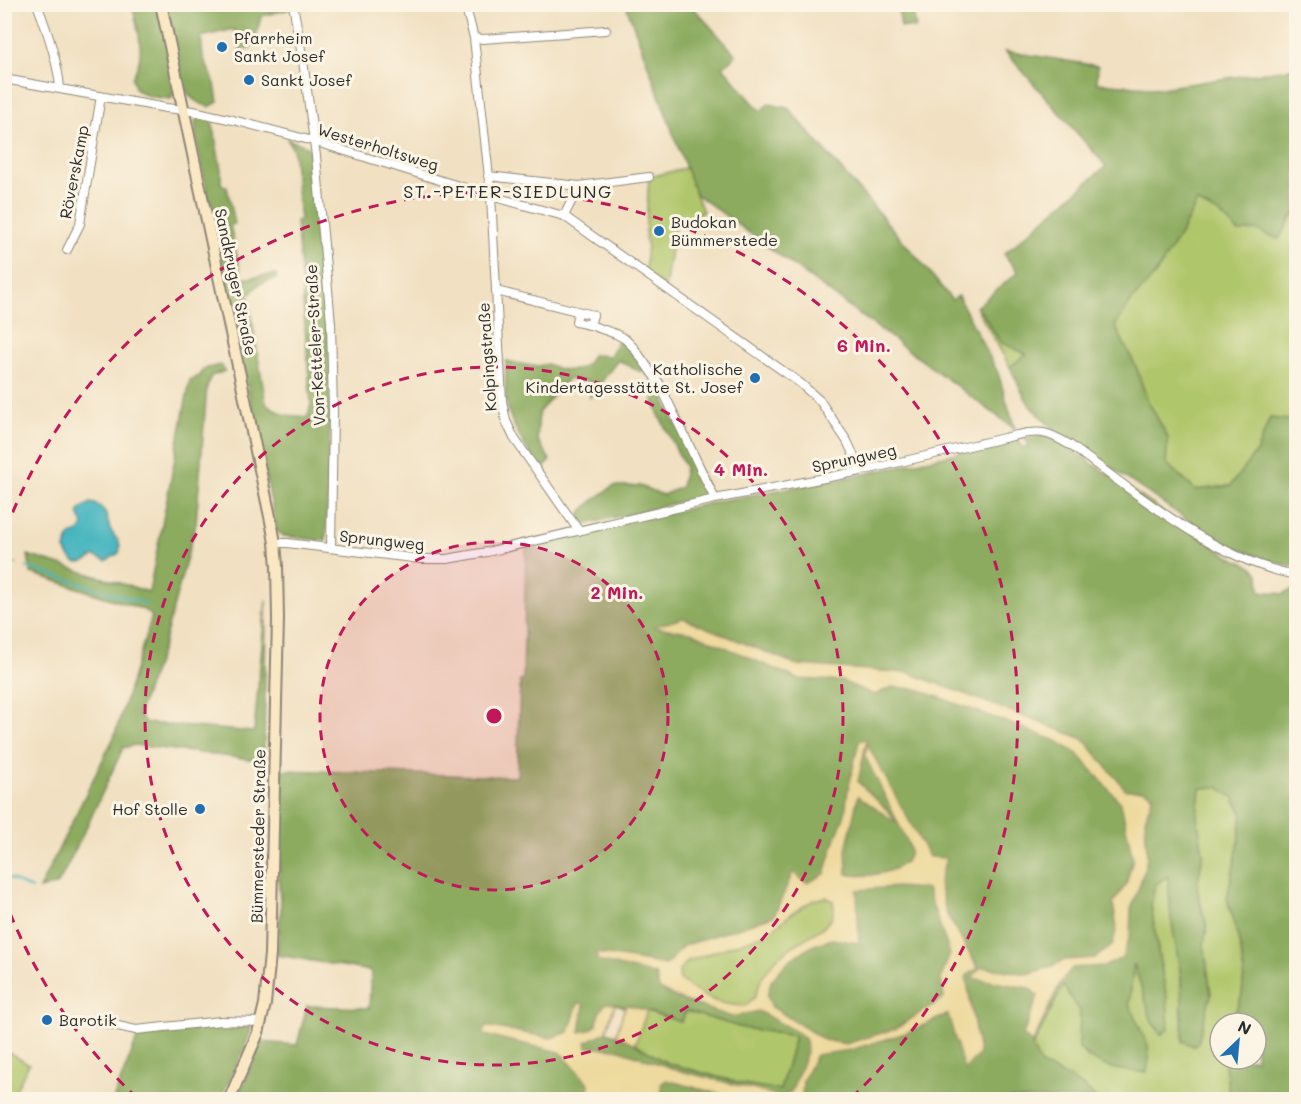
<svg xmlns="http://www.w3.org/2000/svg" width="1301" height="1104" font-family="Mali,sans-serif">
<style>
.green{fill:#b0c66a;stroke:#6e784a;stroke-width:1.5}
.forest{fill:#8cab5e;stroke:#5c6b44;stroke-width:1.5;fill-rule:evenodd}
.sand{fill:#eeda9e;stroke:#8c8264;stroke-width:1.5;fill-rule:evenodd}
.water{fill:#46b5bf;stroke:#387075;stroke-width:1.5}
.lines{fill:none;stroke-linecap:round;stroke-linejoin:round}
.stream{stroke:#46b5bf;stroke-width:2}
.street-casing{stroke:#8e8676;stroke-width:10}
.secondary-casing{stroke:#8e8676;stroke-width:14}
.street{stroke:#fff;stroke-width:8}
.secondary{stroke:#fae7c3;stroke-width:10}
.ring{fill:none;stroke:#c2185b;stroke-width:3;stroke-dasharray:10 8}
.poi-dot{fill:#1f6fb2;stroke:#fcf5e5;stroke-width:2}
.labels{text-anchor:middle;stroke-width:6;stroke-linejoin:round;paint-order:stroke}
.poi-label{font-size:16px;fill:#2b2b2b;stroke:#fcf5e5;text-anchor:start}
.street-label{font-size:16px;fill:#2b2b2b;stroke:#fcf5e5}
.neighbourhood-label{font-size:18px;letter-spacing:1.5px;fill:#2b2b2b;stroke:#fcf5e5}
.centre{fill:#c2185b;stroke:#fcf5e5;stroke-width:3}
.ring-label{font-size:18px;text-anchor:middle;font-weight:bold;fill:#c2185b;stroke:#fcf5e5;stroke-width:6;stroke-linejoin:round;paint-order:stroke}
</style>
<rect width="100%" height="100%" fill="#fcf5e5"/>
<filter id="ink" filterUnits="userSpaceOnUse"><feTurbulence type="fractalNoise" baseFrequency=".0167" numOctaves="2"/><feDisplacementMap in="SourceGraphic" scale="12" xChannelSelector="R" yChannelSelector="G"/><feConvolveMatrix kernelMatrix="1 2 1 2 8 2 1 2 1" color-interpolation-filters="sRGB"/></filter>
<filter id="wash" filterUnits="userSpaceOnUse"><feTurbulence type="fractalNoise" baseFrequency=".008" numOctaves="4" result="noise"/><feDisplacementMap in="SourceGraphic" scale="24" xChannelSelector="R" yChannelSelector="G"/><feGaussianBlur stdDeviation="1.35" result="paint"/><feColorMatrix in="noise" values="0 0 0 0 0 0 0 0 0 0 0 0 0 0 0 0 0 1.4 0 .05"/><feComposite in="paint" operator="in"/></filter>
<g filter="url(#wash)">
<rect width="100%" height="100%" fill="#f1e0c1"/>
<path class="green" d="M686 168 703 212 675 224 665 288 645 273 647 241 645 239 649 177Z
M1197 202 1220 214 1239 232 1256 230 1279 239 1294 214 1296 215V421L1270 418 1257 451 1230 486 1195 490 1166 463 1168 438 1146 397 1137 369 1115 326 1132 300 1155 275 1182 231Z
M976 307 983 314 1000 341 1026 354 1010 367Z
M1218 787 1233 797 1242 812 1239 842 1227 898 1235 925 1241 951 1244 974 1242 995 1231 1023H1220V1059H1224L1230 1099H1096C1082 1082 1061 1074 1041 1065L1032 1048 1063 985 1081 1011 1079 1048 1088 1058 1148 1046 1129 1004 1134 962 1152 1022 1162 1034 1167 998 1159 957 1151 906 1155 884 1168 876 1171 917 1181 976 1183 1041 1211 995 1204 945 1207 925 1202 908 1197 887 1203 854 1197 816 1200 788Z
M826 897 833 901 834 910 831 919 824 927 790 948 762 977 755 997 745 1006 725 1005 698 994 680 980 679 971 688 961 717 951 791 914 813 900Z
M647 1011 681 1022 686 1011 743 1028 795 1036 780 1090 743 1084 667 1063 635 1044Z
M9 1053 29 1064 11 1099H5V1056Z"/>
<path class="forest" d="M132 5H290L291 9 261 16 256 38 250 49H240L234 29 201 37 203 57 215 84 218 102 209 107C200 103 190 100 187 91L173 94 171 99 148 96 136 90 132 78C147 54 138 30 132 5Z
M626 5H691L736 55 723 67 760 111 769 104 788 108 921 262 952 300 958 296 998 373 1015 429 695 193Z
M898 5H912L916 28 901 27Z
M1290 5H1296V215L1293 214 1279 239 1256 230 1239 232 1220 214 1197 202 1182 231 1155 275 1132 300 1115 326 1137 369 1146 397 1168 438 1166 463 1195 490 1230 486 1257 451 1270 418 1296 421V567L1270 561 1240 549 1208 534 1051 427 1031 407 1024 396 1010 367 1026 354 1000 342 983 314 976 307 1018 272 1004 254 1106 166 1005 51 1098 66 1097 83 1161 88 1295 68Z
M199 118 212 120 221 170V184L227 187 235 224 230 225 242 279 276 274 277 278 259 284 248 296 266 404 285 415 308 417 311 404 301 274 296 221 300 220 293 149 287 139 306 146 309 149 315 212 318 220 328 326 330 421 326 541 284 536 277 531 196 138 195 121Z
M619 340 626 345 645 370 641 372 618 360 590 397 591 382 568 379 539 412 537 439 550 460 546 466 541 470C527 448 509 425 506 399 505 387 506 374 506 361 520 363 534 369 547 364 559 370 575 375 586 364 589 362 590 358 592 355L610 356Z
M221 365 225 371 211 376 207 387 196 523 162 649 138 714 146 723 254 732 266 600 264 761 134 745 123 748 88 824 58 884 39 889 114 737 152 616 142 609 31 573 28 555 149 592 190 380 200 376 203 369Z
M652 380 660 391 710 495 579 526 576 521 584 509 595 499 613 486H640L663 495 681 487 685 467 658 413 649 385Z
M1046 435 1072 450 1229 556 1253 567 1259 575 1260 591 1283 594 1296 588V1099H1230L1224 1059H1256V1023H1231L1242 995 1244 974 1241 951 1235 925 1227 898 1239 842 1242 812 1233 797 1218 787 1200 788 1197 816 1203 854 1197 887 1201 908 1207 925 1204 945 1211 995 1198 1042 1193 1046 1183 1041 1181 976 1171 917 1168 876 1155 885 1151 906 1159 957 1167 998 1169 1029 1161 1034 1152 1022 1134 964 1129 1004 1148 1046 1149 1059 1147 1072C1120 1072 1098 1068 1079 1048L1080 1011 1063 986 1032 1047 1041 1065C1061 1074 1082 1082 1096 1099L869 1100 868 1098 864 1100 802 1099 803 1080 816 1055 791 1092 782 1097 677 1070 617 1049 587 1047 585 1042 606 1032 599 1013 597 1025 590 1030 580 1032 584 1005 578 1003 569 1032 551 1038 486 1026 485 1035 560 1052 589 1084 588 1099 237 1100 261 1042 297 1045 307 1006 369 1008 371 971 277 955 281 908 279 888 281 770 517 777 520 680H523L526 547 719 501 860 475 1019 439 1022 447H1029L1025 438ZM683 618 797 665 909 673 1083 739 1126 790H1144L1153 795 1145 819 1147 858 1140 884 1131 909 1130 935 1105 966 1072 968 1060 983 1032 1044 1023 1034 1038 996 1029 988 981 967 1028 974 1052 966 1065 960 1095 958 1112 947 1117 927 1113 903 1126 885 1133 859 1121 803 1078 754 1057 741 917 689 892 687 874 695 842 681 798 679 691 632 655 627ZM866 739 858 782 889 812 895 821 858 796 846 850 847 874C863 878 907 873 910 852 910 849 909 846 908 843L867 745 929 858H946L939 884 947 915 978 967 966 976 979 1054 941 978 950 954 927 889 897 887 856 890 857 901 832 939 814 945 789 960 771 981 767 996 772 1007 824 1040 846 1044 895 1029 943 999 948 1014 909 1032 850 1050 806 1040 799 1033 758 1011 732 1017 679 999 659 989 656 976 597 953 666 965 683 946 774 916 793 873 800 879 807 883 825 874 835 840 845 814 848 790ZM615 1004 625 1007 628 1005 681 1022 686 1011 743 1028 795 1036 780 1090 743 1084 667 1063 635 1044 619 1036 606 1032Z
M201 1027H252L244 1050 220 1099 113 1100 139 1034Z
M666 1080 740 1099H662L661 1084Z"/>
<path class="sand" d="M683 618 797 665 909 673 1083 739 1126 790H1144L1153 795 1145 819 1147 858 1140 884 1131 909 1130 935 1122 958 1105 966 1072 968 1060 983 1032 1044 1023 1035 1038 996 1029 988 972 978 981 967 1028 974 1052 966 1065 960 1095 958 1112 946 1117 927 1113 903 1126 885 1133 859 1121 803 1078 754 1057 741 917 689 892 687 874 695 842 681 798 679 691 632 653 627Z
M867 739 858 782 889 812 897 823 858 796 846 850 847 874C862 879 907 873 910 852 910 849 909 846 908 843L865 756 867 744 929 857 946 858 939 884 947 915 978 968 966 976 979 1054 964 1070 948 1014 909 1032 850 1050 816 1055 803 1080 802 1099H740L666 1080 661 1084 662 1099H588L589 1084 560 1052 484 1035 485 1026 551 1038 569 1032 578 1003 584 1004 580 1032 590 1030 597 1025 599 1013 606 1003 615 1004 606 1032 586 1042 587 1047 617 1049 677 1070 782 1097 791 1092 807 1052 806 1040 799 1033 758 1011 732 1017 679 999 659 989 656 975 598 961 596 953 666 965 683 946 774 916 793 872 800 879 807 883 825 874 835 840 845 814 848 790 859 741ZM897 887 927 889 950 954 941 978 944 998 895 1029 846 1044 824 1040 772 1007 767 996 771 981 789 960 814 945 832 939 859 943 857 890ZM826 897 833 901 834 910 831 919 824 927 790 948 776 959 762 977 755 997 745 1006C716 1005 702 997 680 980L679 971 688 961 768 933 791 914 813 900Z
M628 1005 647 1011 635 1044 616 1035 625 1007Z"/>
<path class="water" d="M91 503C106 506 106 516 110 528 113 539 123 538 119 553L106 561 94 556C79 568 72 564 65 549L70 535 79 532 83 525 78 513 83 507Z"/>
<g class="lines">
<path class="stream" d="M4 560 17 564
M26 567 147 604
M4 876 32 889"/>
</g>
</g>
<g filter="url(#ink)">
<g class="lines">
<defs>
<path id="street" d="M37 4C47 30 58 61 60 88
M293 4 303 61 316 156 331 323 333 412 331 548
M465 4 474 38 491 196 502 401 506 421 514 438 579 531
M474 38 483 39 606 30
M4 79 166 108 193 111 233 120 313 141 491 196 564 216 800 383 820 401 847 441 861 471
M488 176 579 186 564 216
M579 186 649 177
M67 250 80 224 101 96
M496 291 593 315 590 325 576 322 578 312
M590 325 616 334 625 339 634 348 659 383 715 499
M275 543H287L421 559H447L487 552 715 499 861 471 1017 435C1042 430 1048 432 1070 445 1136 493 1214 560 1296 575
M95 1021 136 1030 221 1021 261 1022"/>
<path id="secondary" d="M161 4 272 526 275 543 277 566 278 619 270 954 265 1004 258 1033 229 1100"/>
</defs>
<use href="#street" class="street-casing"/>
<use href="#secondary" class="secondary-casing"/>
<use href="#street" class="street"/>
<use href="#secondary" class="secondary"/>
</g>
</g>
<circle cx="494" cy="716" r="174" fill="#c2185b" fill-opacity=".12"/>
<g class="ring">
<circle cx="494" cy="716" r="174"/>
<circle cx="494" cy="716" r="349"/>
<path d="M137 1098A523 523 0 0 1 6 903M6 529A523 523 0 1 1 851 1098"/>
</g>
<g class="poi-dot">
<circle cx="222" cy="47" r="6"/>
<circle cx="249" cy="80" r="6"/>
<circle cx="659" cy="231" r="6"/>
<circle cx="755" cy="378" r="6"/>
<circle cx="200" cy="809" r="6"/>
<circle cx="47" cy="1020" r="6"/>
</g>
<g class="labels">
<g class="poi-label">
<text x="234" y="44">Pfarrheim<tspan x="234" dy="18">Sankt Josef</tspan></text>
<text x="261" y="86">Sankt Josef</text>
<text x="671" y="228">Budokan<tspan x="671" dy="18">Bümmerstede</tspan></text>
<text x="743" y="375" text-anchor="end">Katholische<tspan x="743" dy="18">Kindertagesstätte St. Josef</tspan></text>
<text x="188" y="815" text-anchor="end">Hof Stolle</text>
<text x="59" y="1026">Barotik</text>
</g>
<g class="street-label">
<text transform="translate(378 147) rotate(17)" y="6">Westerholtsweg</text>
<text transform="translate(74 172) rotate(-79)" y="6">Röverskamp</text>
<text transform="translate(236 282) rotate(78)" y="6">Sandkruger Straße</text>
<text transform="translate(315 345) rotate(-93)" y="6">Von-Ketteler-Straße</text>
<text transform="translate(487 357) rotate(-94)" y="6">Kolpingstraße</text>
<text transform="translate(854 458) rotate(-12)" y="6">Sprungweg</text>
<text transform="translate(382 540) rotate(6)" y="6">Sprungweg</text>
<text transform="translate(258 836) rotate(-89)" y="6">Bümmersteder Straße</text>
</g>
<g class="neighbourhood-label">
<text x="508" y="198">ST.-PETER-SIEDLUNG</text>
</g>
</g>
<circle cx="494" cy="716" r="9" class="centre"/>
<g class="ring-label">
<text x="864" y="352">6 Min.</text>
<text x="741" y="476">4 Min.</text>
<text x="617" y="599">2 Min.</text>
</g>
<rect width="1301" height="1104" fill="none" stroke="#fcf5e5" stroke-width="24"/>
<g transform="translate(1238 1041) rotate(26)"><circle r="28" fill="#fcf5e5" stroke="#a8a49b" stroke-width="1.5"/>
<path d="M0-4.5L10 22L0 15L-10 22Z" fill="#1f6fb2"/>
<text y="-9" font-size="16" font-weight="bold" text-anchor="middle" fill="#2b2b2b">N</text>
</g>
</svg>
